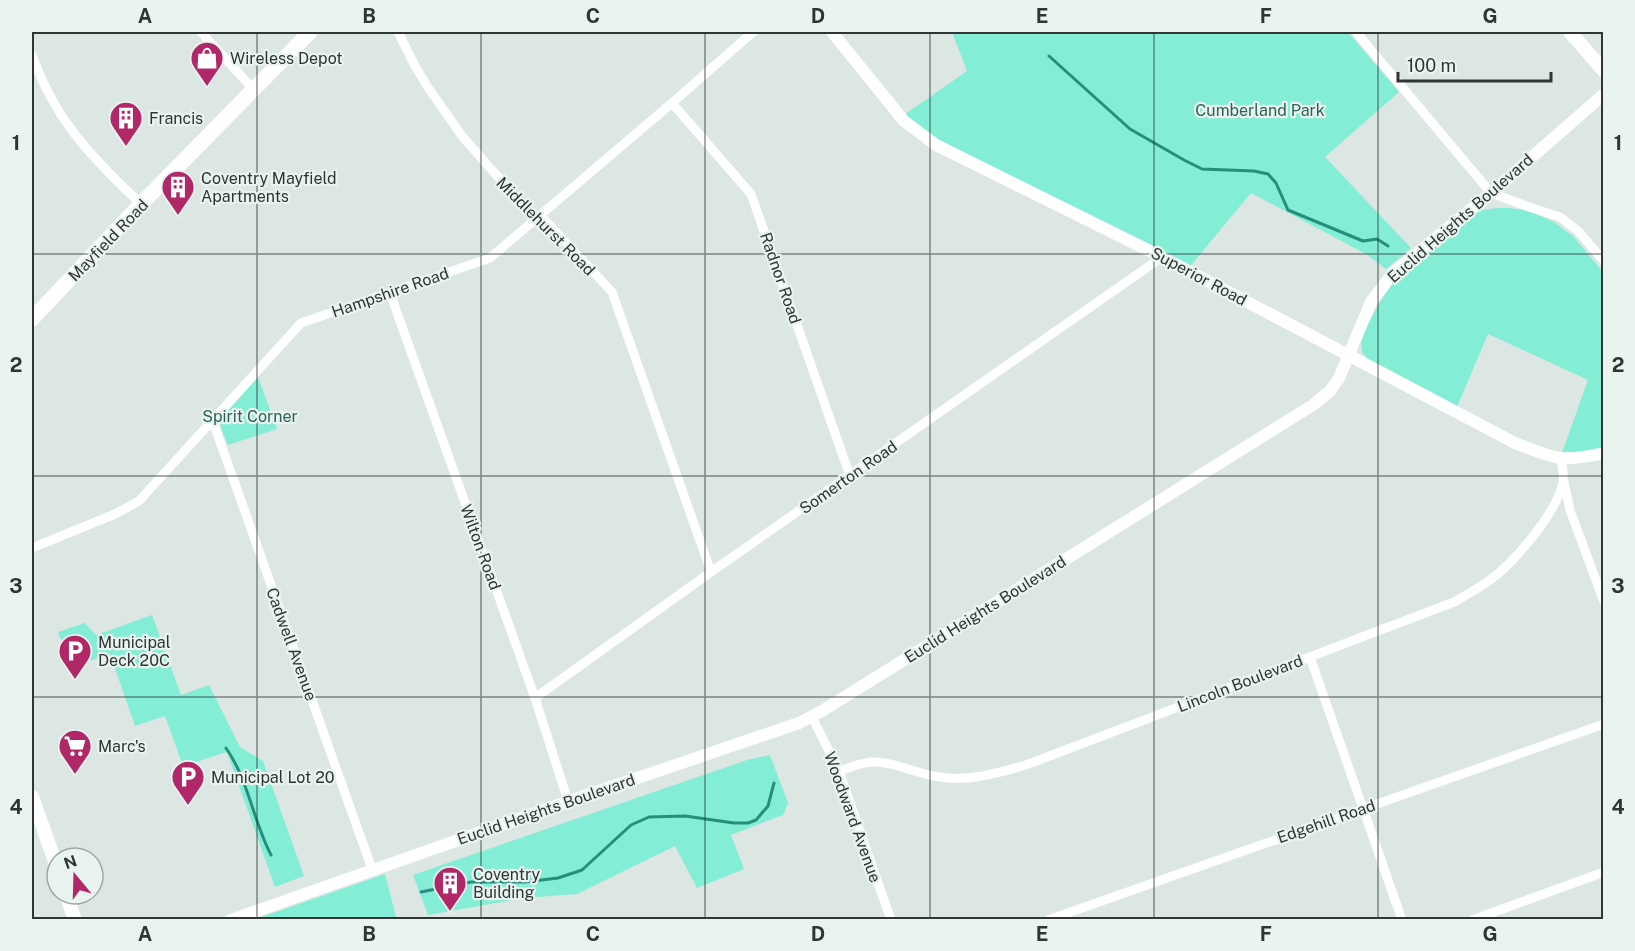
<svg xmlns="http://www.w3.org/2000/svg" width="1635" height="951" font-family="'Public Sans',sans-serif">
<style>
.green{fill:#84edd5}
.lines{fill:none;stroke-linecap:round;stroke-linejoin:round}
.stream{stroke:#258e7c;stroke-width:3}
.minor{stroke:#fff;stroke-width:9}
.tertiary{stroke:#fff;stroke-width:12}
.secondary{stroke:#fff;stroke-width:14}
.primary{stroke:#fff;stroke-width:15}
.grid{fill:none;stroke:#303433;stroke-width:1.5;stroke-opacity:0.55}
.labels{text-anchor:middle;stroke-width:4.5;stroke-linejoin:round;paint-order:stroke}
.poi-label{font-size:16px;fill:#303433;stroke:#e9f4f1;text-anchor:start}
.park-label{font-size:16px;fill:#2c6256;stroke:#e9f4f1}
.street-label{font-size:16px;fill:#303433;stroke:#e9f4f1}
.neatline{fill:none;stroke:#303433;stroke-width:2}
.grid-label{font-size:20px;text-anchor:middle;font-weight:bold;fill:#303433}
</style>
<rect width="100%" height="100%" fill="#dce6e3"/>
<path class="green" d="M952 32H1348L1399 92 1325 157 1411 248 1386 269 1366 254 1251 193 1187 270 936 145 901 117 967 71Z
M1497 208H1510L1529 211 1554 222 1573 236 1603 272V449L1592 451 1562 453 1588 380 1488 334 1457 407 1370 361 1362 352 1361 342 1366 328 1380 302 1392 284 1412 265 1481 210Z
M258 377 277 429 228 445 221 428 220 420Z
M152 615 181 695 209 685 240 747 263 761 304 876 275 887 227 752 183 766 165 716 135 726 110 654 71 667 58 632 85 623 96 635Z
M770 755 788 803 783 815 731 835 744 869 697 888 675 846 577 894 524 898 428 915 413 875 747 760Z
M385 874 396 917 385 920 256 919Z"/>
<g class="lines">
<path class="stream" d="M1049 56 1130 129 1184 160 1202 169 1254 171 1268 174 1276 183 1288 210 1363 241 1377 239 1388 246
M226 748C249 781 253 821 271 855
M421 892 471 882H525L558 878 582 870 631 825 649 817 685 816 734 823H748L756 820 768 806 774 783"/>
<path class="minor" d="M201 32 253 89
M398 32 414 64 427 86 462 136 528 211 545 220 612 292 711 572
M1356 32 1491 193 1529 207 1560 217 1578 231 1604 261
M32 55C55 120 92 158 141 204
M672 103 751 194 850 476
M390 293 535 698 568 801
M212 419 372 869
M1564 482 1570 510 1604 602
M32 548 115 514 139 501 301 323 490 258 672 103 753 32
M1310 657 1402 920
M535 698 711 572 1162 257
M812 717 839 771 891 920
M839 771C849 768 860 763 871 762 894 761 916 774 939 777 969 782 998 773 1026 765L1454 602C1466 595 1479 588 1490 580 1514 563 1559 510 1563 481 1564 474 1562 465 1561 458
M1048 920 1604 724
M1472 920 1604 872"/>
<path class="tertiary" d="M832 32 904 121 936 145 1162 257 1515 443C1529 448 1545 456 1561 458 1574 459 1591 456 1604 453
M231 920 561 804 799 723 822 711 1313 405 1330 391 1339 378 1371 302 1393 273 1491 193 1604 94"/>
<path class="secondary" d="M1570 32 1604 71
M32 797 57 867
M66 894 75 920"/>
<path class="primary" d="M32 319 141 204 310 32"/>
</g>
<path class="grid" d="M257 32V920M481 32V920M705 32V920M930 32V920M1154 32V920M1378 32V920M32 254H1604M32 476H1604M32 697H1604"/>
<defs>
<symbol id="shop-pin" viewBox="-11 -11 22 30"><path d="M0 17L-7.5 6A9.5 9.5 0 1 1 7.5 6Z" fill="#b12868" stroke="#e9f4f1"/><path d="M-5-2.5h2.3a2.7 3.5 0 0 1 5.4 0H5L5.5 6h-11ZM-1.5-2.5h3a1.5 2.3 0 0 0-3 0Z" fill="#fff"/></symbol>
<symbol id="building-pin" viewBox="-11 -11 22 30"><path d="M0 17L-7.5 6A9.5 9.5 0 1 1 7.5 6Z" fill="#b12868" stroke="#e9f4f1"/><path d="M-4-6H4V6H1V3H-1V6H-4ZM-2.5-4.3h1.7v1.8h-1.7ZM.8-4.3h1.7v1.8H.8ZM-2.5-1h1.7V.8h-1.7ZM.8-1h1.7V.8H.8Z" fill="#fff"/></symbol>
<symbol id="parking-pin" viewBox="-11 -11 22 30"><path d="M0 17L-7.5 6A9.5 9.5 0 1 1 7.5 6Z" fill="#b12868" stroke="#e9f4f1"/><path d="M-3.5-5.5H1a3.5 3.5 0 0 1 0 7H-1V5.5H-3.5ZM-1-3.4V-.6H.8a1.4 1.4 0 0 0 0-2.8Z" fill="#fff"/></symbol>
<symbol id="supermarket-pin" viewBox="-11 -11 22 30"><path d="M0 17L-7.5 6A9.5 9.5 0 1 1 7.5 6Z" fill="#b12868" stroke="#e9f4f1"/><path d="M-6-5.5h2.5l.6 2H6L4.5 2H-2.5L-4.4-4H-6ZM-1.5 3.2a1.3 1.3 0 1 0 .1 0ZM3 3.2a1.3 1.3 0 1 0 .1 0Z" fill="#fff"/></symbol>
</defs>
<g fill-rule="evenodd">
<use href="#shop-pin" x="188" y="39" width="38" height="52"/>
<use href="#building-pin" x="107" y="99" width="38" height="52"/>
<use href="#building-pin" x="159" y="168" width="38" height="52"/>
<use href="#parking-pin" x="56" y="632" width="38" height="52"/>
<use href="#supermarket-pin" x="56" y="727" width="38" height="52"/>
<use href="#parking-pin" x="169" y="758" width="38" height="52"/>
<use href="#building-pin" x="431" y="864" width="38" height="52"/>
</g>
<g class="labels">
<g class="poi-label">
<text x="230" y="64">Wireless Depot</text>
<text x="149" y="124">Francis</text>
<text x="201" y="184">Coventry Mayfield<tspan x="201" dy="18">Apartments</tspan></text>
<text x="98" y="648">Municipal<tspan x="98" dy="18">Deck 20C</tspan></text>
<text x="98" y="752">Marc's</text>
<text x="211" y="783">Municipal Lot 20</text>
<text x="473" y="880">Coventry<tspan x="473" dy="18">Building</tspan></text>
</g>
<g class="park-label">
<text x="1260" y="116">Cumberland Park</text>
<text x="250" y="422">Spirit Corner</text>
</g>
<g class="street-label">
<text transform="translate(1460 218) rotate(-41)" y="6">Euclid Heights Boulevard</text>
<text transform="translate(546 226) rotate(45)" y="6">Middlehurst Road</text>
<text transform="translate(108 240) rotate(-46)" y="6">Mayfield Road</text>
<text transform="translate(1199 276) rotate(28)" y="6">Superior Road</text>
<text transform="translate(781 278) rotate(71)" y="6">Radnor Road</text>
<text transform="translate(390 292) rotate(-19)" y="6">Hampshire Road</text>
<text transform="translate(848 477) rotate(-35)" y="6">Somerton Road</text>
<text transform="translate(481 547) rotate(70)" y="6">Wilton Road</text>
<text transform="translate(985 609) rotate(-32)" y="6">Euclid Heights Boulevard</text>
<text transform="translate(292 644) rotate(70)" y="6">Cadwell Avenue</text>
<text transform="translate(1240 683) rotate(-21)" y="6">Lincoln Boulevard</text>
<text transform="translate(546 809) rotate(-19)" y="6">Euclid Heights Boulevard</text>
<text transform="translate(853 817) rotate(70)" y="6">Woodward Avenue</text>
<text transform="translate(1326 821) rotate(-19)" y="6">Edgehill Road</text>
</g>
</g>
<rect width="1635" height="951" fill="none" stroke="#e9f4f1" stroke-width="66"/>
<g transform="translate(75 876) rotate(341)"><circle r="28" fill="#e9f4f1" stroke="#9fa7a5" stroke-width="1.5"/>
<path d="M0-4.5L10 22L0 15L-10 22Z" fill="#b12868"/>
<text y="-9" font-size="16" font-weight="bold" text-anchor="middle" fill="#303433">N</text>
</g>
<path d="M1398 72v9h153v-9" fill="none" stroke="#303433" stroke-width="3"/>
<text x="1407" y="72" font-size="18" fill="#303433" stroke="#e9f4f1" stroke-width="4.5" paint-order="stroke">100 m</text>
<rect x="33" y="33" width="1569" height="885" class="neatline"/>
<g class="grid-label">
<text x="145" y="23">A</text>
<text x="369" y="23">B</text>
<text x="593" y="23">C</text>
<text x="818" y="23">D</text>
<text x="1042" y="23">E</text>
<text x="1266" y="23">F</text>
<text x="1490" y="23">G</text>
<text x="16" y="150">1</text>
<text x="1618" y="150">1</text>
<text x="16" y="372">2</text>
<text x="1618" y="372">2</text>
<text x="16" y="593">3</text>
<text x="1618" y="593">3</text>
<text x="16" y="814">4</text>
<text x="1618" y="814">4</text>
<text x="145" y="941">A</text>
<text x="369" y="941">B</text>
<text x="593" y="941">C</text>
<text x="818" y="941">D</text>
<text x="1042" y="941">E</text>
<text x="1266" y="941">F</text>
<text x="1490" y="941">G</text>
</g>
</svg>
